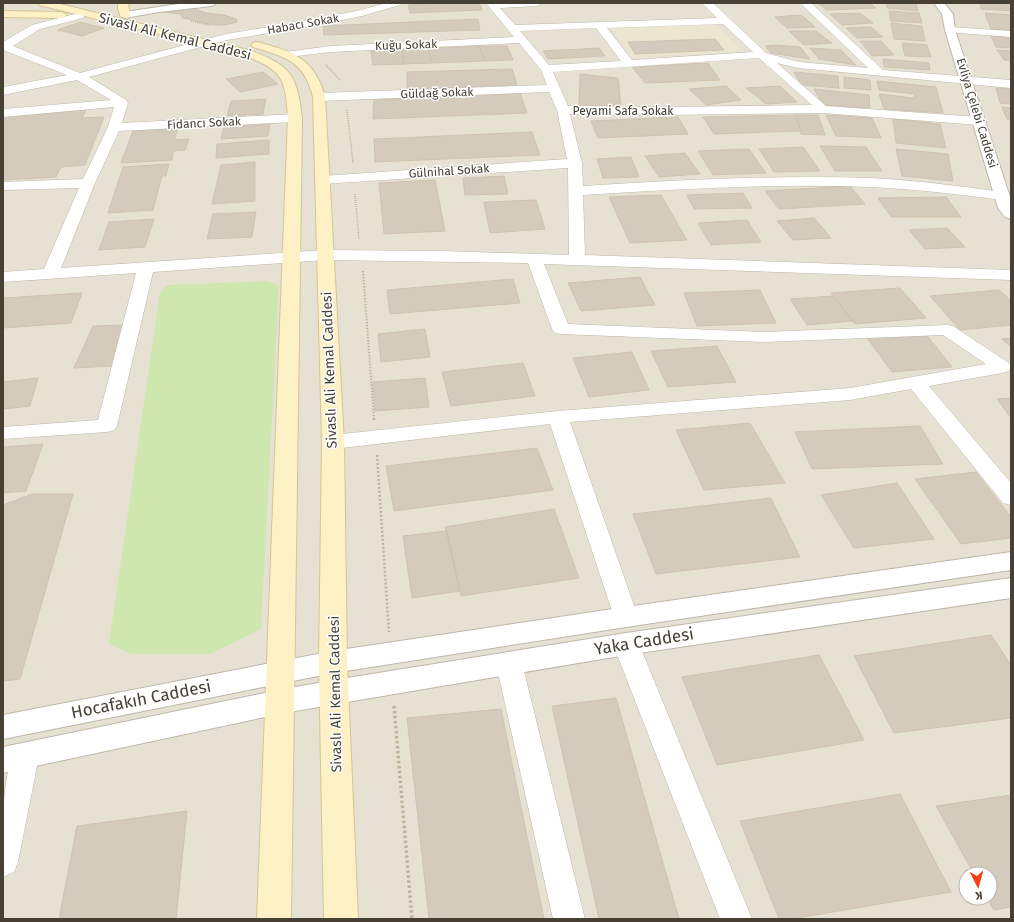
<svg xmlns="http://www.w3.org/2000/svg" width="1014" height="922" font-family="'Fira Sans',sans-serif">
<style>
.residential{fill:#e7e1d4;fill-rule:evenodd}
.education{fill:#ece5d0}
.green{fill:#cde7af}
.building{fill:#d5cbbc;stroke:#cfc3af}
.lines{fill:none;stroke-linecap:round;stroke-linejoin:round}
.minor-casing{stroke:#beb7a9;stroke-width:1}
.tertiary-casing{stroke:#beb7a9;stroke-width:2}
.secondary-casing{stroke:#d3c496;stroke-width:2}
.path-far3{stroke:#c0b39a;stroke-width:1.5;stroke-dasharray:1 1;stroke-linecap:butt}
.path-far2{stroke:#c0b39a;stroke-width:2;stroke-dasharray:1.5 1.5;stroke-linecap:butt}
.path-far1{stroke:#c0b39a;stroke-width:2.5;stroke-dasharray:2 2;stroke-linecap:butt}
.path{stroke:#c0b39a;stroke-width:3.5;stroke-dasharray:2.5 2.5;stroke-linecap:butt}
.minor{fill:#fff;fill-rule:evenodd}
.tertiary{fill:#fff;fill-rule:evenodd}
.secondary{fill:#fef1c5;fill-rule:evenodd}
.labels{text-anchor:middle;stroke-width:3;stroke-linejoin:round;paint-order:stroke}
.far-street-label{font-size:12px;fill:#464035;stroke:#fff}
.street-label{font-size:14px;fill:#464035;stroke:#fff}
.near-street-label{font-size:17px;fill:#464035;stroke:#fff}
</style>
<rect width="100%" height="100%" fill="#f3efe6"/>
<path class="residential" d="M3 3H1011V919H3ZM966 874H990V898H966Z"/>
<path class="education" d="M710 24 718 26 739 48 734 52 631 57 610 26Z"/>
<path class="green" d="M267 281 279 286 261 629 210 654H131L109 644 160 292 167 285Z"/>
<path class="building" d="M446 3H479L482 10 410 13 408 5Z
M869 3 876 8 827 10 819 4Z
M886 3H916L918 11 887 8Z
M980 3H1008L1011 6V11L981 9Z
M195 7 197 9V10L206 13 224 15 236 19 237 22 225 25H214L183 18 180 14 157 11Z
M889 11 919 13 922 23 891 21Z
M860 13 873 23 842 25 830 14Z
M985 13 1011 15V31L991 29Z
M801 15 815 27 787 28 775 17Z
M478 19 480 30 324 35 323 26Z
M80 22 104 28 82 36 58 30Z
M891 23 922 26 925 41 894 39Z
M871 27 883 37 857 38 846 28Z
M789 31H816L832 43 804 45Z
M991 36 1011 37V48L996 47Z
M715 39 724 50 635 54 628 42Z
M860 41H881L894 55 872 56Z
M902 43 927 45 931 57 905 56Z
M776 45 800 47 810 59 771 53 765 46Z
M479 46H507L513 60 485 61Z
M479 46 485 61 432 63 428 48Z
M428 48 432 63 404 64 402 50Z
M599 48 605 56 548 59 543 51Z
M810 48 841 50 856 65 819 59Z
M402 50 404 64 373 65 371 51Z
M997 50 1011 51V61L1004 60Z
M883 59 929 63 930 70 884 67Z
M708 63 720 80 645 83 632 67Z
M512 69 517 85 407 89V72Z
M263 72 278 84 240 92 226 79Z
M794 72 838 76 839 88 801 85Z
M580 74 618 78 621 106H579Z
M844 77 870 80 871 90 844 88Z
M877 81 936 87 943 113 884 109 879 94 914 98V94L879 90Z
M726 86 741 100 706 105 689 89Z
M780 86 797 102 766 104 746 88Z
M996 88 1011 89V104L1000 103Z
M814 89 869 95 870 108 823 105Z
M520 93 527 113 373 119 374 100Z
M266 99 263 114 227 116 231 101Z
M1002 107 1011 108V120L1007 119Z
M86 110 82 118 104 117 85 165 61 167 56 177 3 180V114Z
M796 115H818L825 135 801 134Z
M796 115 801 131 714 134 703 117Z
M826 115 872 118 881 138 836 136Z
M678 117 688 134 598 138 591 121Z
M893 119 940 124 946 148 896 143Z
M270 124 268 136 221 139 224 127Z
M178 129 174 140 189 139 185 150 173 151 172 160 121 163 133 131Z
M532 132 540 155 375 162 374 139Z
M269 140V154L216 158 217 144Z
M820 146 866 147 882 171H835Z
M803 147 820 171 774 172 759 149Z
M749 149 766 173 713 175 698 151Z
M896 149 948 154 953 181 902 176Z
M685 153 700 174 659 177 645 156Z
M631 157 639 177 603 178 597 159Z
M255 162V201L212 204 221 165Z
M169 164 166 176H162L153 210 108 213 123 167Z
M504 176 508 194 465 195 463 178Z
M435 180 445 231 384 234 379 183Z
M850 186 865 204 779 209 765 191Z
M743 193 752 208 694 209 687 195Z
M661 195 687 240 630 243 609 197Z
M946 197 961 217H891L878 198Z
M536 200 545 229 490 233 484 202Z
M256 212 252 237 207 239 213 214Z
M814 218 831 238 793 240 777 221Z
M154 219 145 247 99 250 109 222Z
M747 220 761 242 711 245 698 223Z
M947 228 965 247 925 249 909 230Z
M640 277 655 305 581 311 568 283Z
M513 279 520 303 390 314 387 290Z
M900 288 926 318 855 324 831 293Z
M760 290 776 323 697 326 684 293Z
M999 290 1011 301V325L960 330 930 296Z
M82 293 71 323 3 328V298Z
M833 296 853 321 807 325 790 299Z
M129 325 113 366 74 368 93 326Z
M425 329 430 357 381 362 378 334Z
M925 333 952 367 892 372 867 338Z
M1011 338V347L1002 339Z
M717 346 736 382 668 387 651 351Z
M632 352 649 390 589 397 573 358Z
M523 363 535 396 451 406 442 372Z
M38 378 30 406 3 409V382Z
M425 378 429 407 375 411 373 382Z
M1011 398V418L997 399Z
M750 423 785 483 704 490 676 430Z
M920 426 943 464 812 469 795 432Z
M43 444 26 491 3 493V447Z
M537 448 553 490 394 511 386 466Z
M976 472 1011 517V538L961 544 915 479Z
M897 483 934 539 854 548 821 495Z
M32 494H73L20 679 3 681V505Z
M771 498 800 557 656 574 633 514Z
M554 509 579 578 461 596 445 527Z
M447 531 460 591 412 598 403 536Z
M991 635 1011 665V718L894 733 854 656Z
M819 655 864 740 717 765 682 677Z
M616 698 679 919H599L552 706Z
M501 709 544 919H429L407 718Z
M900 794 951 892 791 919H779L740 821Z
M1011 795V907L994 910 987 898H990V874H974L936 806Z
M187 811 176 919H59L77 826Z"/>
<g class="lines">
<defs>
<path id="minor" d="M386 3H402L400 5 362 16 312 26 227 40 89 77 126 100 128 103 122 123 295 114 299 115 301 118 299 121 295 122 119 131 95 183 61 268 325 250 442 251 569 255 568 168 323 184 318 183 316 180 318 177 323 176 567 159 557 110 549 92 319 101 315 100 313 97 315 94 319 93 547 85 541 70 519 43 331 52 289 57 285 56 283 54 285 52 331 46 514 37 486 3H542L537 6 500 8 515 25 717 18 702 3H713L766 53 799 62 868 68 800 3H811L883 70 1011 80V88L798 68 777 63 826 106 979 117 983 118 985 121 983 124 979 125 823 113 659 115 570 114 582 163 583 186C678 180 774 175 870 178 914 180 958 186 1002 192L1007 193 1009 196 1007 199 1002 200C958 194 914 189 870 187 774 183 678 189 583 195L585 255 1011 270V280L544 264 568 324 764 332 947 325 953 326 1009 363 1011 366 1009 371 1002 373 929 386 1011 483V505L1003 503 911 389 850 400 570 422 638 617 635 624 626 627 617 624 614 617 550 424 333 449 326 447 323 442 326 437 333 435 558 411 850 388 986 364 943 335 764 342 561 334 555 333 552 329 528 263 325 260 153 272 117 426 114 430 107 432 3 439V427L98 420 136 273 3 282V272L44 269 79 188 3 190V182L83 179 108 127 114 107 3 117V109L111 100 77 80 3 95V87L67 75 3 50V42L32 25 79 13 83 14 84 16 83 18 40 29 13 46 80 73 226 34 312 20 361 10ZM723 24 753 52 632 60 607 28ZM596 28 621 61 549 65 520 31ZM759 58 812 105 659 107 568 106 553 72Z
M950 27 1011 31V37L946 32 945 30Z
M626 634 635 637 639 644 752 919H720L613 644 617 637Z
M509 652 518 656 522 663 585 919H553L496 663 500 656Z
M25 744 35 747 39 756 18 862 14 872 3 877C3 835 0 786 15 747Z"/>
<path id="tertiary" d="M185 3H217L212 6 159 12 125 18 120 15 125 12Z
M934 3H944L953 14 955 30 1011 200V219L1005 217 998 208 945 30 942 14Z
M1011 552V570L626 627 333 673 3 739V715L333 651 626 607Z
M1011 578V598L626 655 335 704 279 714 3 773V747L279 690 335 680 626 633Z"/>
<path id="secondary" d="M38 3H56L252 51C292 67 297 75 302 118L291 919H257L288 118C285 77 283 71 244 55L39 5Z
M118 3H128L130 15 129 17H121L118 9Z
M3 11 62 12 67 15 62 18 3 17Z
M257 42C293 51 315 59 325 97L344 442 347 662 358 919H324L319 662 322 442 313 97C304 61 286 57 253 47L251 45 253 43Z"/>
</defs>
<use href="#minor" class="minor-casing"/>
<use href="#tertiary" class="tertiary-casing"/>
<use href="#secondary" class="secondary-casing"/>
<path class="path-far3" d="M191 21 210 25
M326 65 340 80
M347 110 353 163
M355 194 359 239"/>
<path class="path-far2" d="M363 271 374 419"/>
<path class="path-far1" d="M374 418V420
M377 455 389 632"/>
<path class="path" d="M394 706 412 919"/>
<use href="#minor" class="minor"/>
<use href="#tertiary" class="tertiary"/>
<use href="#secondary" class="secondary"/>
</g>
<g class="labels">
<g class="far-street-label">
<text transform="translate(303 24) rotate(-10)" y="4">Habacı Sokak</text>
<text transform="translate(406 45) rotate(-2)" y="4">Kuğu Sokak</text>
<text transform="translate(437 93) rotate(-2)" y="4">Güldağ Sokak</text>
<text x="623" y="115">Peyami Safa Sokak</text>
<text transform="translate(977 113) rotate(73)" y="4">Evliya Çelebi Caddesi</text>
<text transform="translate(204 123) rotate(-3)" y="4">Fidancı Sokak</text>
<text transform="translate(449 171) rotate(-4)" y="4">Gülnihal Sokak</text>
</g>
<g class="street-label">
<text transform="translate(175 36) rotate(14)" y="5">Sivaslı Ali Kemal Caddesi</text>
<text transform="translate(329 370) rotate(-92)" y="5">Sivaslı Ali Kemal Caddesi</text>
<text transform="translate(335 694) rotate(-91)" y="5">Sivaslı Ali Kemal Caddesi</text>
</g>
<g class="near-street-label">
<text transform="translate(644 641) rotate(-9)" y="6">Yaka Caddesi</text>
<text transform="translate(141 699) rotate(-11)" y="6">Hocafakıh Caddesi</text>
</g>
</g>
<rect width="1014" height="922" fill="none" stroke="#464035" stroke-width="8"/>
<g transform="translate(978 886) rotate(174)"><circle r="19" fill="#ffffff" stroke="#b5b3ae"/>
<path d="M0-3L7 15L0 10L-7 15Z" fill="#f93c17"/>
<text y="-6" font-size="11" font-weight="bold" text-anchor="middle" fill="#464035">K</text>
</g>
</svg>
